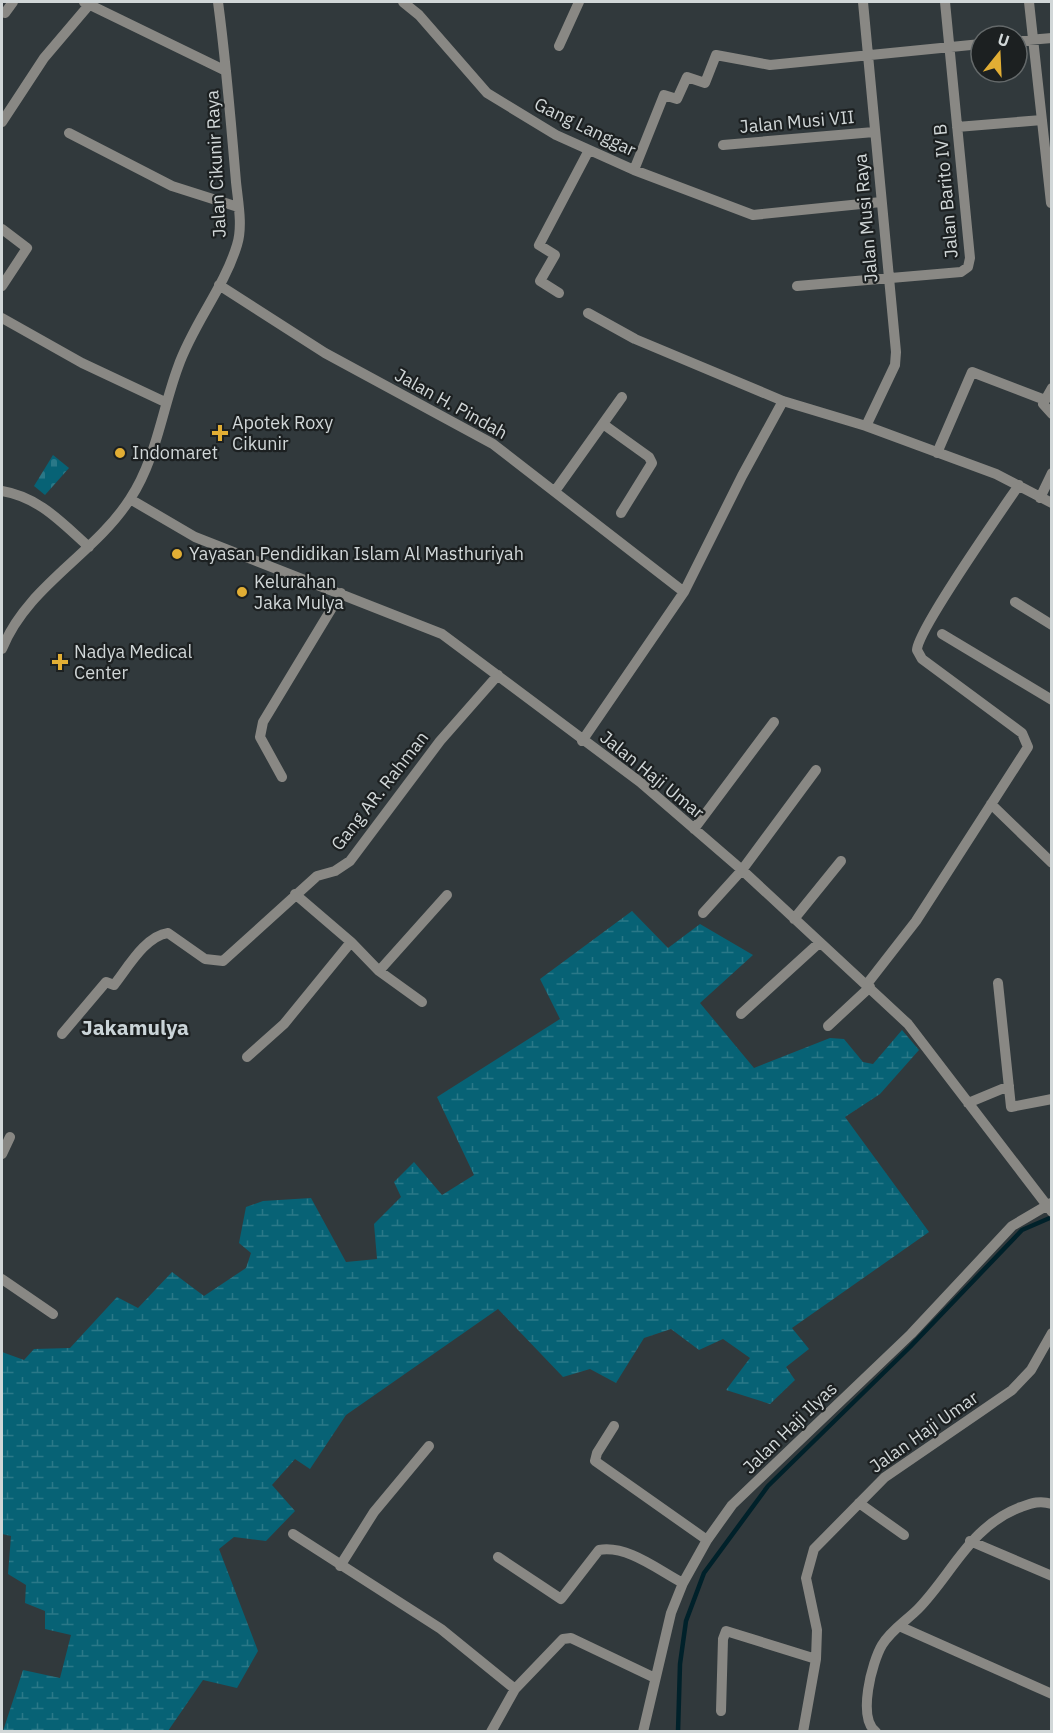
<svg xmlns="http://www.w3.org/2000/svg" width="1053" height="1733" font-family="'IBM Plex Sans',sans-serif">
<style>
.wetland{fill:url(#wetland-marsh)}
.cemetery{fill:url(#cemetery-stones)}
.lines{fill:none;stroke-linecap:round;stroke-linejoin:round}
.stream{stroke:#00212a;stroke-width:4.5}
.minor{stroke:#898884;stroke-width:10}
.poi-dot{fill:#e2ae34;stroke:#1c2021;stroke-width:2}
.labels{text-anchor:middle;stroke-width:4.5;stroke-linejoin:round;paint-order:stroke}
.street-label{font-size:18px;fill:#d1d7d8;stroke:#1c2021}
.poi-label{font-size:18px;fill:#d1d7d8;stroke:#1c2021;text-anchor:start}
.quarter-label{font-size:21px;font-weight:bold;fill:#cad4d8;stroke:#1c2021}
</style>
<defs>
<pattern id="wetland-marsh" width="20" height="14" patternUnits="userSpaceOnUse" patternTransform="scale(1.5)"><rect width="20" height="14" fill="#076275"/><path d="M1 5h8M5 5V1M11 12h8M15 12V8" fill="none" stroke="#2a7888"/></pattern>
<pattern id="cemetery-stones" width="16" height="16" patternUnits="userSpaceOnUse" patternTransform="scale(1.5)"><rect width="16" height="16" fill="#076275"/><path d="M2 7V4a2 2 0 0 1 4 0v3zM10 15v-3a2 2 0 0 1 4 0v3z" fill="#2a7888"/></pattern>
</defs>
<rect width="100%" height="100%" fill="#31393c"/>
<path class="wetland" d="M632 911 668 948 700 924 753 955 700 1003 754 1068 830 1038 844 1039 863 1062 873 1064 902 1030 919 1050 880 1094 845 1117 929 1232 792 1328 809 1349 786 1367 795 1380 770 1404 726 1390 750 1358 723 1339 699 1350 671 1329 644 1338 616 1383 590 1369 563 1377 498 1309 346 1415 310 1469 295 1459 272 1485 295 1511 266 1541 234 1537 219 1549 258 1651 237 1688 203 1680 168 1731H3L23 1670 60 1678 71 1635 45 1629V1611L25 1603 26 1585 8 1574 11 1536 2 1534V1352L24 1360 34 1349 70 1348 117 1297 138 1308 172 1272 204 1296 246 1268 251 1253 239 1243 246 1207 263 1201 311 1198 346 1262 377 1259 374 1224 401 1197 394 1182 414 1162 442 1195 474 1175 437 1097 560 1019 540 979Z"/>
<path class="cemetery" d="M53 455 69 468 45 495 34 486Z"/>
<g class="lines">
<path class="stream" d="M678 1732 680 1664 686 1621 704 1573 768 1486 910 1347 1022 1230 1052 1217"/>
<path class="minor" d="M84 2 226 71
M403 2 419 15 487 93 556 135 634 170 753 215 881 202
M863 2 896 352 895 365 866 426
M1029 2 1051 203
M5 13 13 2
M1017 41 1052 38
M559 46 579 2
M2 122 44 58 89 5
M957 127 1042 120
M69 133 172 186 238 207
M723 145 874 132
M634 170 664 95 677 99 687 77 705 83 716 55 770 65 981 44
M2 229 27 248 2 286
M219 285 325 353 493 444 684 592
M797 286 961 272 968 267 970 258 945 2
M559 293 540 281 555 255 539 245 589 150
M588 313 635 339 783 401 866 426 996 474 1052 503
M2 318 82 363 165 402
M1052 388 1043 404 1052 414
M603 424 649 457 652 463 621 513
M937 453 972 372 1045 400
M2 491C39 497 62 523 89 547
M555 491 622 397
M1040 498 1052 473
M130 499 195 537 442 634 640 782 742 870 908 1024 1052 1212
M1015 602 1052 625
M942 634 1052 700
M2 649C27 586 94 555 130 499 156 460 162 410 178 367 193 324 224 288 237 245 243 226 238 202 236 182 231 122 226 61 218 2
M582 741 684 592 742 476 783 401
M282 777 260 737 263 722 341 593
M991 804 1052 863
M694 829 774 722
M703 913 742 870 816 770
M794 919 841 861
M351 942 379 971 422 1002
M379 971 447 895
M998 983 1011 1107 1052 1099
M867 984 916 921 1028 747 1022 733 922 659 917 650C917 631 1002 510 1019 485
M741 1014 819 943
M828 1026 870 987
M62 1034 106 982 114 985C127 969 145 936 168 933L205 959 223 961 317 876 335 871 350 861 440 741 498 675
M247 1057 284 1024 351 942 295 894
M968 1103 1009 1086
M2 1154 10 1137
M2 1279 53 1314
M614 1426 597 1453 595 1461 707 1540
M859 1503 904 1535
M293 1534 441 1629 515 1689
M970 1541 1052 1576
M498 1557 561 1599 599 1550C628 1545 658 1570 683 1583
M340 1566 374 1512 429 1446
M899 1626 1052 1694
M721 1711 723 1639 726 1631 816 1659
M491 1732 515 1689 563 1639 571 1638 655 1678
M643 1732 671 1613 683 1583 707 1540 732 1505 911 1334 1012 1226 1051 1203
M803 1732 816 1659 817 1630 806 1578 814 1549 885 1477 1012 1390 1031 1370 1052 1333
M876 1732C857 1718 872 1662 882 1645 891 1630 906 1621 918 1609 953 1573 970 1526 1021 1507 1032 1503 1040 1500 1052 1504"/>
</g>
<g class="poi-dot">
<path d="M217 424h6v6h6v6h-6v6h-6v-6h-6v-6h6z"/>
<circle cx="120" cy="453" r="6"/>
<circle cx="177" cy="554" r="6"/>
<circle cx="242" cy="592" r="6"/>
<path d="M57 653h6v6h6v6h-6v6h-6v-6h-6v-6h6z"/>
</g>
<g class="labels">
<g class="street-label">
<text transform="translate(797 122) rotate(-5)" y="6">Jalan Musi VII</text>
<text transform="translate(585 127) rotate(26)" y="6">Gang Langgar</text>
<text transform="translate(216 164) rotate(-93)" y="6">Jalan Cikunir Raya</text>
<text transform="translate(946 191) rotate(-95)" y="6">Jalan Barito IV B</text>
<text transform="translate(866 218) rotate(-95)" y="6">Jalan Musi Raya</text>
<text transform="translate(451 404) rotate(29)" y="6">Jalan H. Pindah</text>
<text transform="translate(652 775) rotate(39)" y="6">Jalan Haji Umar</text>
<text transform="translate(380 791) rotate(-52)" y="6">Gang AR. Rahman</text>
<text transform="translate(790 1428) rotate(-44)" y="6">Jalan Haji Ilyas</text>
<text transform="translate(924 1432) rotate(-35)" y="6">Jalan Haji Umar</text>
</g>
<g class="poi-label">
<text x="232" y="429">Apotek Roxy<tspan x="232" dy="21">Cikunir</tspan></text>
<text x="132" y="459">Indomaret</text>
<text x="189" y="560">Yayasan Pendidikan Islam Al Masthuriyah</text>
<text x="254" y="588">Kelurahan<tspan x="254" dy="21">Jaka Mulya</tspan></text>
<text x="74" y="658">Nadya Medical<tspan x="74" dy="21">Center</tspan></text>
</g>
<g class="quarter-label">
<text x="135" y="1035">Jakamulya</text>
</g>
</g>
<rect width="1053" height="1733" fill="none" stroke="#d1d7d8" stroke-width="6"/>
<g transform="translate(999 54) rotate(18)"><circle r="28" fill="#1c2021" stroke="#64696a" stroke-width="1.5"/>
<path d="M0-4.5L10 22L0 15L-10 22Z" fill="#e2ae34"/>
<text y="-9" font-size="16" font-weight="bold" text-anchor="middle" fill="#d1d7d8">U</text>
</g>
</svg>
